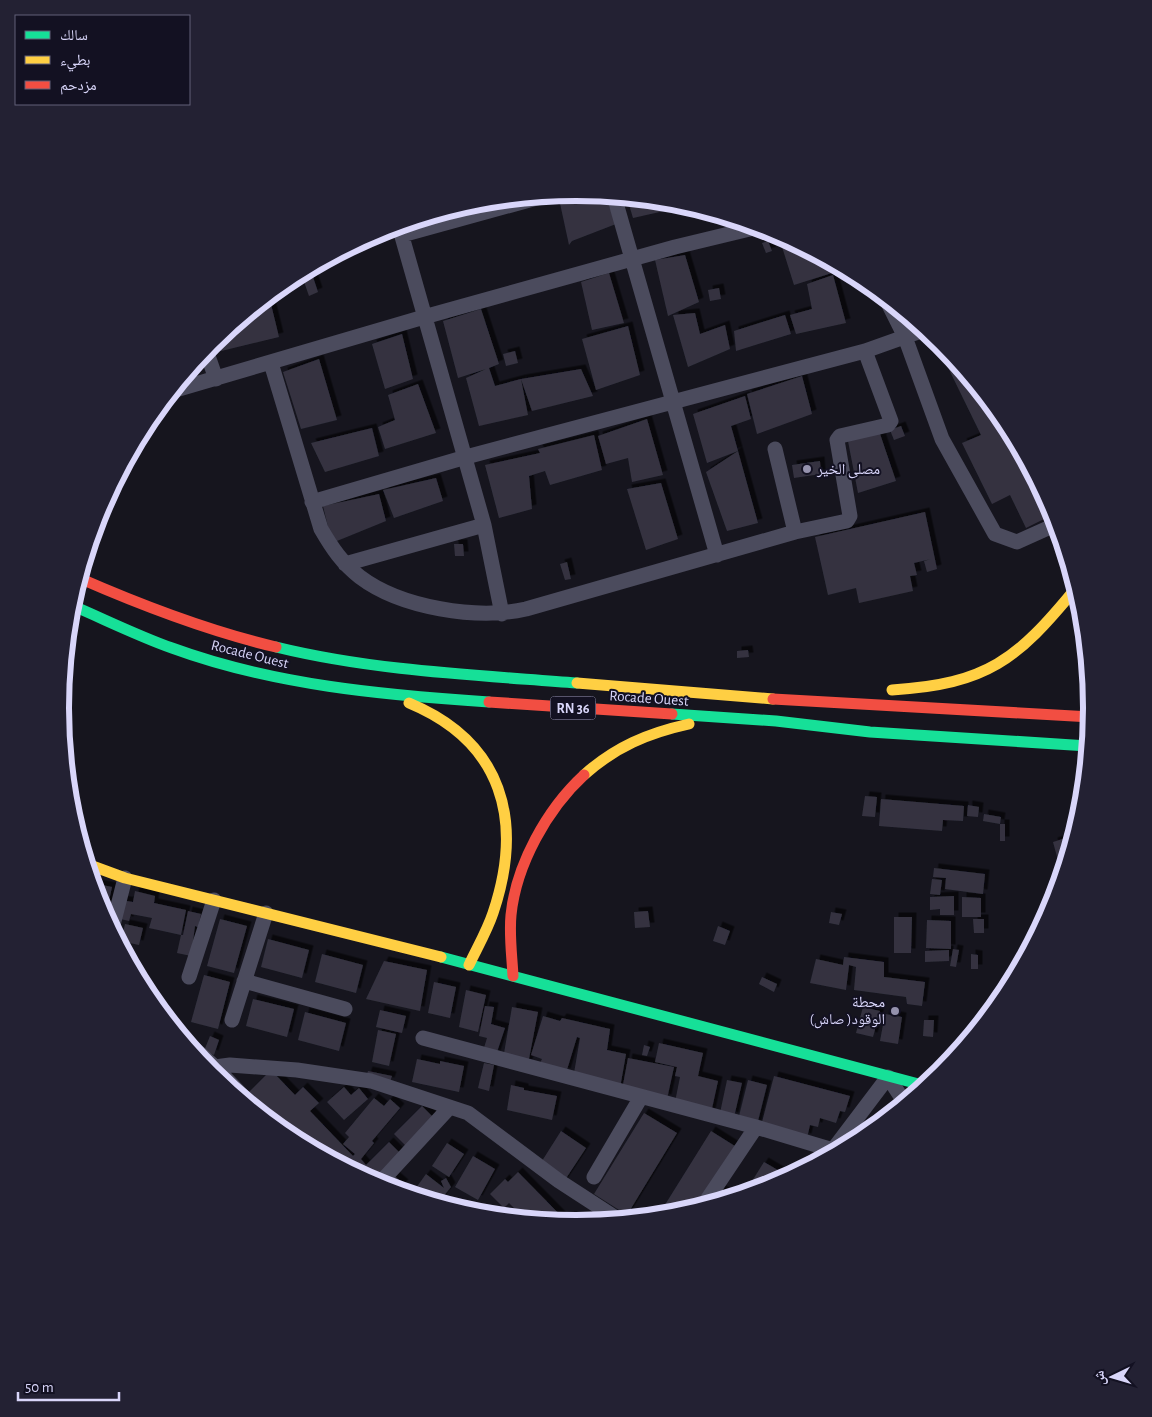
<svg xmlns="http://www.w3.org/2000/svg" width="1152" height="1417" font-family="'Alegreya Sans','Noto Naskh Arabic',sans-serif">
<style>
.building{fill:#343340;filter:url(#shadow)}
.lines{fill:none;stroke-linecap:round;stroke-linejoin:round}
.street{stroke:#4b4b5d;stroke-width:15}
.fast{stroke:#16e098;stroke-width:11}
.slow{stroke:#ffcf43;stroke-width:11}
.jam{stroke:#f24e42;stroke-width:11}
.poi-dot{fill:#9592ad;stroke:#131122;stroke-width:2}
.labels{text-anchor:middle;stroke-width:4;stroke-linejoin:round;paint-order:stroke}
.shield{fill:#131122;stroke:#9e9bb9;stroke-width:1}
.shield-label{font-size:14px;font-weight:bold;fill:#d9d6fa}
.poi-label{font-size:15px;fill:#d9d6fa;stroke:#131122;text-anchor:start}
.street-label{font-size:15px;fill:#d9d6fa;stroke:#131122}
.rim{fill:none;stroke:#d9d6fa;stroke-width:6}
</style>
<defs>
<filter id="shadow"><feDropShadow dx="4.5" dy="-4.5" stdDeviation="0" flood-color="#0009"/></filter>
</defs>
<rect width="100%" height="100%" fill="#16151e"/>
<path class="building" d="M576 193 605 195 616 224 572 241 569 245 558 194Z
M627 198 677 202 682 204V207L633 218Z
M778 234 832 263 835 272 794 285Z
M768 241 772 251 766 253 762 243Z
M685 255 699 302 668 316 655 260Z
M310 268 318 292 309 296 301 273Z
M609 273 624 323 592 330 581 282Z
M833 275 846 323 796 334 790 315 812 309 807 284Z
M719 288 721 299 710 301 708 290Z
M269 296 279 337 213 353 211 343 232 326 253 321 250 311Z
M481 309 499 364 489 368 495 386 521 379 528 415 479 426 466 378 486 369 458 378 443 321Z
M695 313 700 334 725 325 730 349 688 367 673 315Z
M785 315 791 334 736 351 734 331Z
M628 326 640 375 596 390 582 339Z
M402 334 413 379 385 389 372 344Z
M942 345 1005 422 1054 514 1026 528 1010 495 992 504 962 443 981 435 938 347Z
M515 351 518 363 506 366 503 354Z
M319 359 337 420 301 429 283 372Z
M581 369 593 396 532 411 521 379Z
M802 376 812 414 757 434 747 394Z
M418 384 436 433 385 449 378 427 395 420 388 395Z
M745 396 751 419 731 426 738 451 707 463 693 414Z
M647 419 663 475 632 482 628 458 606 464 598 436Z
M901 426 905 436 894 440 890 430Z
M372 428 379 456 325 472 311 443Z
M878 428 896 481 858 493 847 436Z
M594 435 602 470 550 485 545 471 529 476 532 509 499 518 485 465 540 453 538 449Z
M738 451 758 523 727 531 706 472Z
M820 461 821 474 794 478 792 465Z
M436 478 443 501 394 518 383 490Z
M661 483 678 539 646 550 627 489Z
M379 494 386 521 332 543 323 506Z
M925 512 937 569 927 572 924 561 931 559 914 563 917 575 910 576 913 591 859 603 856 588 828 595 815 537Z
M454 544H463L464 556H455Z
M567 562 571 579 565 580 560 564Z
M748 650 749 657 737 658V651Z
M865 796 877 797 875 817 862 816Z
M881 799 964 806 963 821 943 820 942 831 879 826Z
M968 805 979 807 978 817 967 816Z
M984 814 1001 817 1000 824 983 821Z
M1000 824H1005V841H1000Z
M1069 837 1071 845 1062 875 1053 842Z
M934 868 985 874 983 894 945 889 946 878 933 877Z
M932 879 942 880 940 895 930 894Z
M92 883 112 887 107 910 101 909Z
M135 891 155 896 154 903 186 910 181 935H183L188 911 201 914 198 927 195 926 191 956 177 953 181 935 149 928 152 918 131 914 129 921 116 918 120 900 133 902Z
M954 896V915H940V909L930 910V897Z
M962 897 981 898V917H962Z
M648 911 650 927 635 928 634 912Z
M831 912 842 914 839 925 829 923Z
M894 917H912L911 953H894Z
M220 919 247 926 234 973 207 966Z
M973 919H984V933H974Z
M927 920 951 921V949L926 948Z
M125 924 143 928 139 945 121 941Z
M718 926 730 931 725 945 713 941Z
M268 939 309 950 302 978 261 967Z
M953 949 959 950 956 967 950 966Z
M949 950V961L925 962V951Z
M322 954 363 965 356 993 315 982Z
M971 954 978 955V969H971Z
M844 957 884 962V977L925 982 922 1006 907 1004 906 997 854 990 856 967 849 965 846 990 810 983 816 959 843 965Z
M384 961 427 970 420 1011 366 999Z
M204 975 230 982 218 1029 191 1022Z
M762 977 777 984 774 992 759 984Z
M434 982 456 987 450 1018 428 1013Z
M466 990 486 995 478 1032 459 1027Z
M253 999 294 1009 287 1037 246 1026Z
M485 1006 494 1007 491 1024 505 1028 496 1055 483 1051 487 1038 479 1036Z
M512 1007 538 1012 528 1064 503 1059Z
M863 1007 880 1011 873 1037 856 1033Z
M380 1010 406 1016 402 1033 376 1027Z
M305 1012 346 1023 339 1051 298 1040Z
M885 1014 902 1017 898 1044 880 1041Z
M543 1016 560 1021 562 1018 610 1029 607 1050 626 1054 620 1088 573 1079 580 1038 577 1037 566 1073 540 1063 542 1059 531 1055Z
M924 1020H934L933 1037 923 1036Z
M378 1030 396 1034 389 1066 372 1062Z
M210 1036 219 1040 214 1055 204 1051Z
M659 1043 703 1053 698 1076 718 1081 711 1113 675 1102 680 1077 675 1076 677 1067 655 1062Z
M644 1045 650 1047 647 1056 642 1055Z
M628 1058 674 1067 667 1099 622 1090Z
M417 1059 440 1064V1061L464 1066 459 1092 412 1082Z
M484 1063 494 1065 489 1091 478 1088Z
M271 1070 295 1095 303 1087 319 1103 310 1111 353 1156 355 1154 343 1144 349 1137 345 1133 374 1098 384 1106 390 1099 400 1108 372 1141 374 1143 361 1159 366 1165 389 1142 401 1154 373 1182 367 1176 365 1178 302 1144 249 1092Z
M368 1071 392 1076 390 1082 366 1077Z
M774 1076 850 1096 845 1112 840 1111 836 1123 820 1118 818 1127 810 1125 807 1138 761 1126Z
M727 1080 742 1083 734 1117 720 1113Z
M748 1080 767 1085 757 1125 738 1120Z
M511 1085 524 1088V1090L557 1096 552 1120 507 1110Z
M344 1087 351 1095 359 1088 368 1099 344 1120 327 1102Z
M422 1106 435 1119 407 1147 394 1134Z
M644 1113 677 1133 627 1215 594 1194Z
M561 1131 586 1148 559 1189 535 1172Z
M711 1131 738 1148 702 1207 676 1215 658 1216Z
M864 1136 862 1138 850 1144 849 1138Z
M447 1143 464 1154 449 1177 432 1166Z
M473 1156 495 1169 478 1200 455 1187Z
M764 1162 788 1176 773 1185 744 1194Z
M518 1172 566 1221 564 1223 514 1218 519 1213 509 1203 504 1208 490 1194 505 1179 508 1182Z
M391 1173 404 1184 397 1191 380 1186Z
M426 1174 444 1188 441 1181 446 1178 451 1187 438 1203 411 1195Z
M718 1188 730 1195 727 1199 708 1205Z"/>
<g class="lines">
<path class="street" d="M614 196 717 555
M399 226 484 525 502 614
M402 235 544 196
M886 299 905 337 942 439 995 534 1017 542 1057 524
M206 350 216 379
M271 363 321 529C332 548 342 563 360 577 401 608 477 620 526 609L795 532 775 449
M172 391 424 317 675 247 758 227
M312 502 466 457 865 351 924 330
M795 532 847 521 850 516 837 440 840 436 888 425 891 421 865 351
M345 564 484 525
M112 929 125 878
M189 977 214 900
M244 981 345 1009
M232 1020 266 913
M423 1038 756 1127 833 1150V1153
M183 1039 215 1067 257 1111
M215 1067 230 1065 297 1070 371 1081 468 1113 559 1181 619 1220
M829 1155 888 1077 905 1103
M594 1177 641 1097
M378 1185 449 1108
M703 1206 756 1127"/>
<path class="fast" d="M71 605C104 619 138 636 172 648 273 685 383 695 489 702
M276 647C374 671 476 675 577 683
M672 714 776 721 870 732 1088 746
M441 957 926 1086"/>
<path class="slow" d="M577 683 773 699
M892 690C987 684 1017 660 1076 588
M409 703C503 742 524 821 493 913 487 931 477 948 469 965
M584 775C615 747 648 733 689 724
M87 864 125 878 441 957"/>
<path class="jam" d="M79 578C143 606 208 631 276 647
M773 699 1091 717
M489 702 672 714
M513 976C512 956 509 935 511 915 516 865 547 809 584 775"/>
</g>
<g class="poi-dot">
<circle cx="807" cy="469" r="5"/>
<circle cx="895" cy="1011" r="5"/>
</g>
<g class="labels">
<rect class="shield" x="550.5" y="696.5" width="45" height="23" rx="4"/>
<g class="shield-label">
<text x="573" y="713">RN 36</text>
</g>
<g class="poi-label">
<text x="817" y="474">مصلى الخير</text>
<text x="885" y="1007" text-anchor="end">محطة<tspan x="885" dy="17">الوقود( صاش)</tspan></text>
</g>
<g class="street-label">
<text transform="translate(250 654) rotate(14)" y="5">Rocade Ouest</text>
<text transform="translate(649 698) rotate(4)" y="5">Rocade Ouest</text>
</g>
</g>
<path d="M0 0H1152V1417H0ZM69 708a507 507 0 1 1 1014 0a507 507 0 1 1-1014 0Z" fill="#232133" fill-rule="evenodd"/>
<path class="rim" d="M69 708a507 507 0 1 1 1014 0a507 507 0 1 1-1014 0Z"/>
<rect x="15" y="15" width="175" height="90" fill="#131122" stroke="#626078"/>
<rect x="25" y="31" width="25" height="8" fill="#16e098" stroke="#626078"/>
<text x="60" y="40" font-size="15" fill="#d9d6fa">سالك</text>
<rect x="25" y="56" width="25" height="8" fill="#ffcf43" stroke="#626078"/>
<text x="60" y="65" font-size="15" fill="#d9d6fa">بطيء</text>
<rect x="25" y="81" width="25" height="8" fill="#f24e42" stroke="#626078"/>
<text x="60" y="90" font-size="15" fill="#d9d6fa">مزدحم</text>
<g transform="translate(1112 1377) rotate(265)" stroke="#131122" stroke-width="4" paint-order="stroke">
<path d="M0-4L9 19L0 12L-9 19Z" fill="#d9d6fa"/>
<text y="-8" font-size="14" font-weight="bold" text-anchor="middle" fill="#d9d6fa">ش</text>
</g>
<path d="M18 1392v8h101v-8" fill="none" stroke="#d9d6fa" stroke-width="2.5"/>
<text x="25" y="1392" font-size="15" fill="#d9d6fa" stroke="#131122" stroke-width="4" paint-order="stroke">50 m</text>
</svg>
